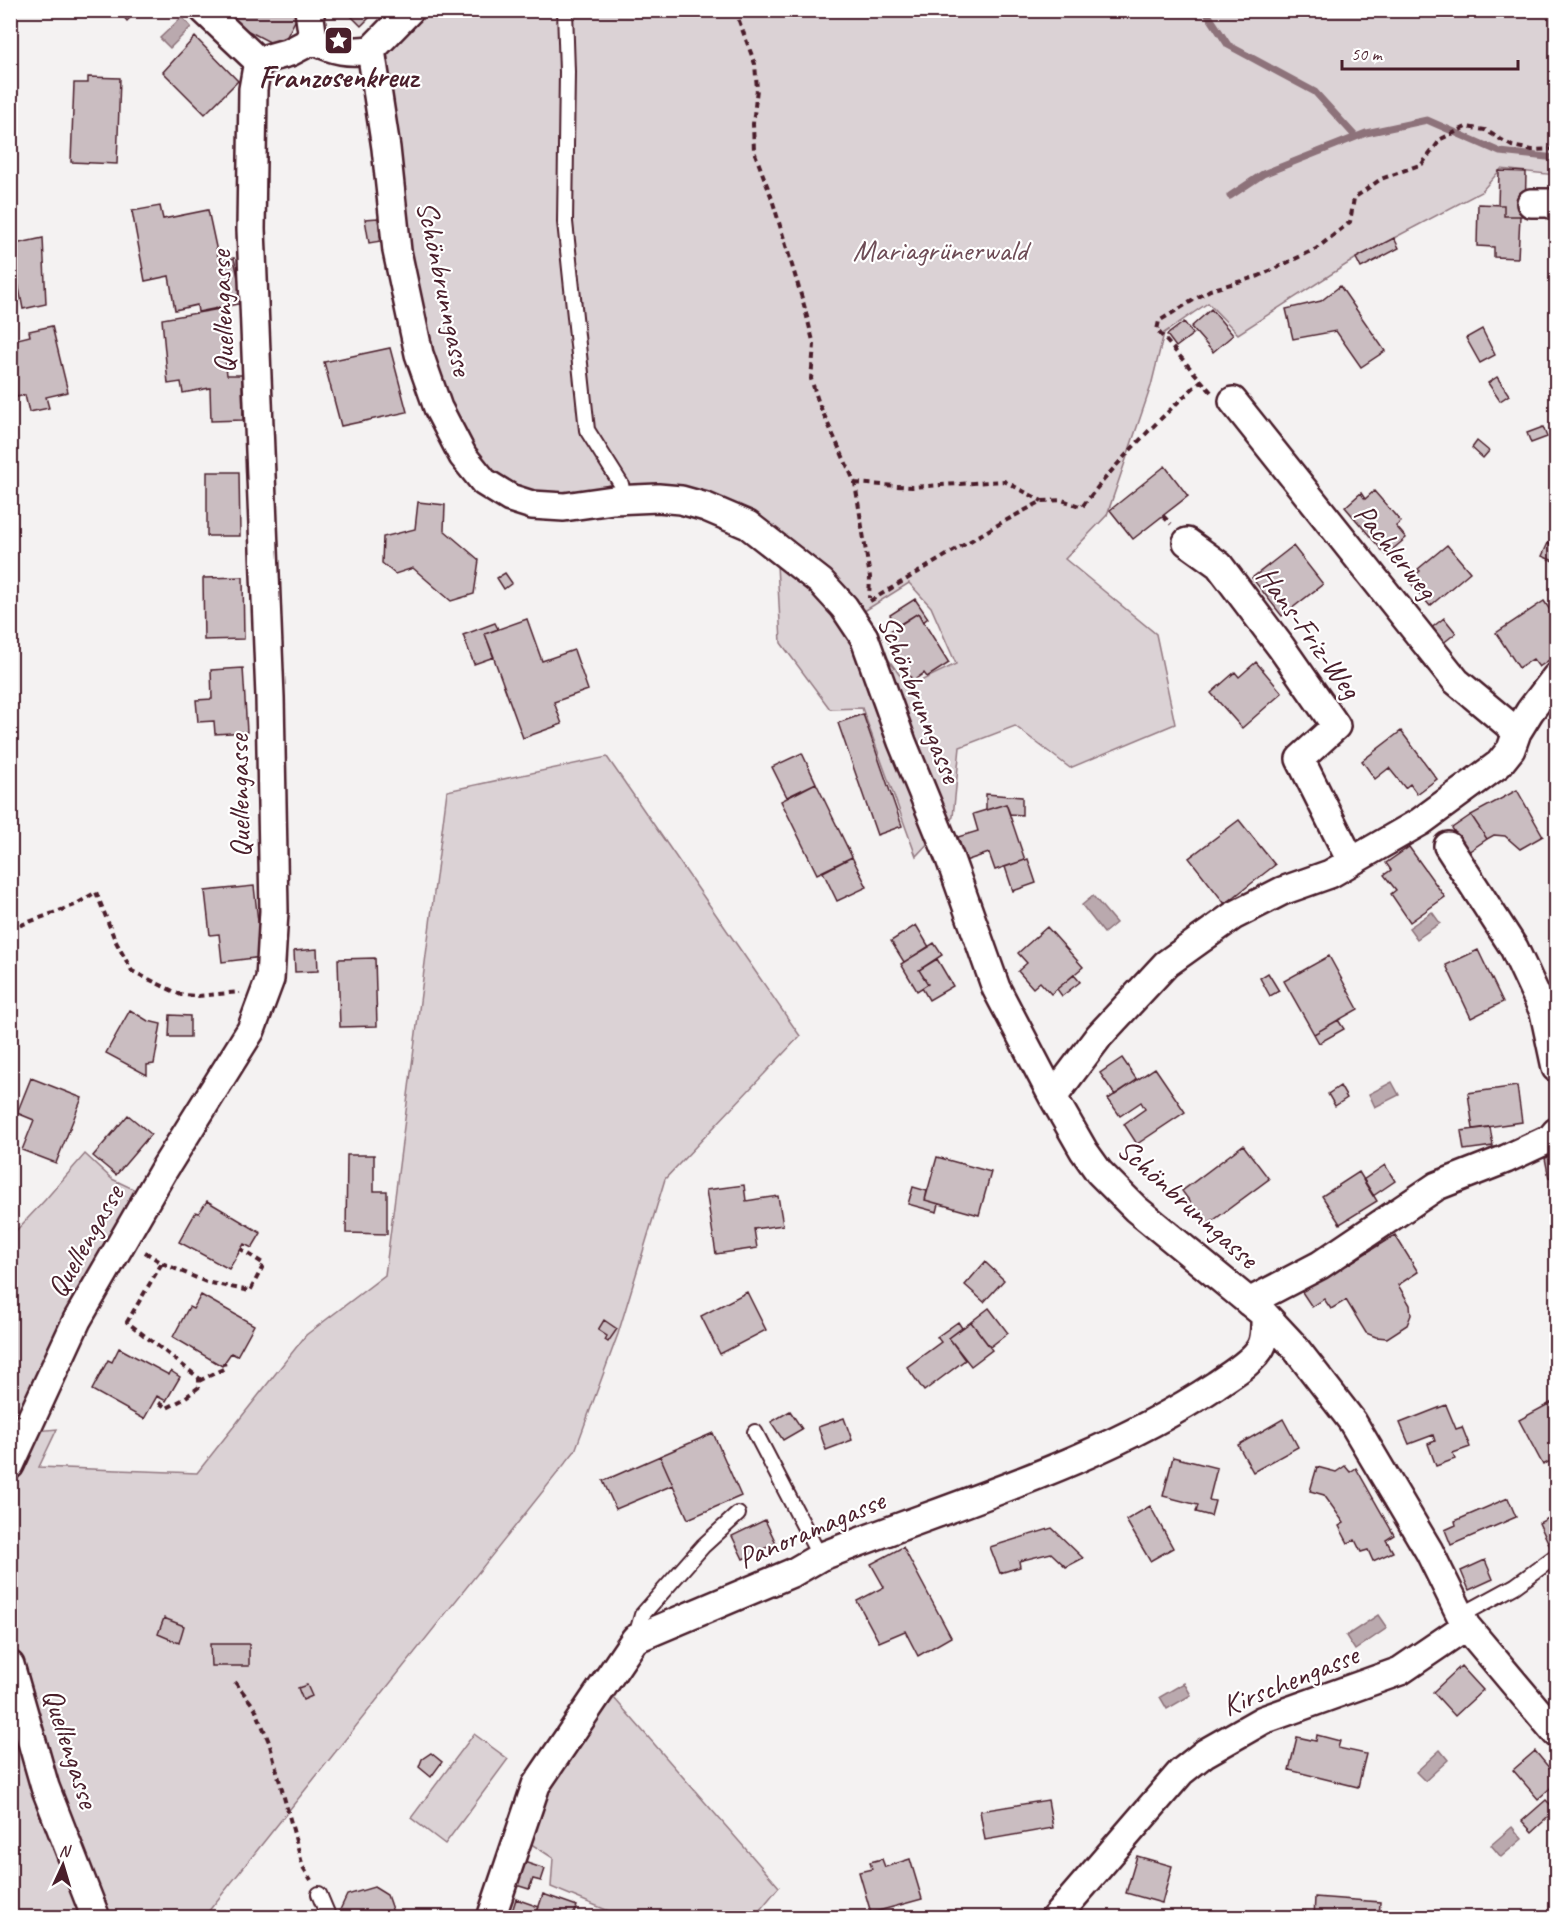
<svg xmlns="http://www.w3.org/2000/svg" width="1567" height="1928" font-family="Caveat,sans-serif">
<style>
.green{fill:#dbd2d5;stroke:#927880;stroke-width:1.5}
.water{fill:#baa9ae;stroke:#8d727a;stroke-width:1.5}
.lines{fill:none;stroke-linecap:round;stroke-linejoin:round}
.stream{stroke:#8d727a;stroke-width:7}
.building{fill:#cabdc1;stroke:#4a1f2b;stroke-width:1.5}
.lane-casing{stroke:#4a1f2b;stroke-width:18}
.street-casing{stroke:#4a1f2b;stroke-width:32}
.path{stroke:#4a1f2b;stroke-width:4;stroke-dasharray:6 4.5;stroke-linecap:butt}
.lane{stroke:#fff;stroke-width:14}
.street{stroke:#fff;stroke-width:27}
.labels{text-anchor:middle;stroke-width:4.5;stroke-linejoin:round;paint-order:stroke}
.poi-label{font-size:30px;font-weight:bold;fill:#4a1f2b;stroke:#fff}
.park-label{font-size:30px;fill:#6e4c56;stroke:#fff}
.street-label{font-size:30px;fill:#4a1f2b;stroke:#fff}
</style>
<rect width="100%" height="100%" fill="#f4f2f2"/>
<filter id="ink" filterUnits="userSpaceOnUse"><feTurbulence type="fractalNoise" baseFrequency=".0167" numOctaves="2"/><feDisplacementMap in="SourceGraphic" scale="12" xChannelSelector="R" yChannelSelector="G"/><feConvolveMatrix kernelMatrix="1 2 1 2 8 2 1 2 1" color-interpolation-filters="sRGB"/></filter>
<g filter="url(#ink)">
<path class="green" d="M414 10 1556 11V175L1501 169 1481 192 1358 257 1238 334 1208 303 1164 333 1151 386 1107 515 1065 559 1156 634 1175 724 1070 768 1015 726 960 747 953 817 916 856 862 708 830 709 781 643 777 564 860 619 908 687 956 664 931 607 909 583 858 615 808 559 755 512 697 489 621 485 566 499 502 484 470 448 440 382 416 292 387 50Z
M607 757 800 1036 665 1179 618 1334 575 1451 204 1917H96L11 1665 10 1465 26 1432 57 1429 39 1467 197 1473 306 1335 385 1275 447 791Z
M85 1154 112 1179 144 1194 11 1446V1236L45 1200Z
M614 1698 779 1887 754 1917H623L551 1887 553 1858 525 1840 553 1776Z
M10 1704 86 1917H11Z
M474 1734 508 1759 445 1844 411 1818Z"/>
<path class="water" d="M182 17 191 27 170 48 160 38Z
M1093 896 1116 923 1104 933 1082 905Z
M1432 912 1440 923 1417 939 1409 928Z
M1392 1082 1399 1095 1375 1107 1369 1094Z
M1378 1615 1387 1628 1355 1650 1346 1636Z
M1184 1683 1191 1695 1167 1709 1160 1697Z
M1440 1750 1448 1760 1425 1781 1416 1772Z
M1512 1827 1522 1839 1501 1857 1491 1845Z"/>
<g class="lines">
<path class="stream" d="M1205 10 1228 45 1315 92 1356 137
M1230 196 1263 174 1366 133 1427 120 1500 152 1556 158"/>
</g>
<path class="building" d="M118 10H138L127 21Z
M223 10H294L299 13 281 48 220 16Z
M345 10H377L361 26Z
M195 37 238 81 205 114 163 72Z
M88 77 120 78 117 164 71 162 74 83H88Z
M1499 171 1526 172 1525 216H1504V205H1498Z
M1478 204 1504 205V216H1520L1518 258 1494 257V247L1477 246Z
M160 206 163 219 208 210 219 261 234 258 243 303 198 312 197 305 175 310 169 276 145 281 132 211Z
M378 218 381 241 369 243 365 219Z
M43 238 46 304 23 309 16 272 10 273V245Z
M1394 238 1399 248 1361 268 1356 258Z
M1340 286 1385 351 1361 367 1336 331 1293 339 1286 309 1321 301Z
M220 309 227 375H242L243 420 211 421 210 388 183 393 181 382 168 384 162 319Z
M1211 309 1233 335 1213 352 1191 327Z
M1184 322 1193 334 1176 347 1167 335Z
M52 326 68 392 46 397 49 408 29 412 25 395 17 397 14 386 10 387V338H13L14 340 30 336 29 331Z
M1482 329 1495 355 1480 363 1466 338Z
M390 348 407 412 341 426 324 362Z
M1497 377 1509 395 1500 401 1488 383Z
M1543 427 1547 437 1531 443 1527 433Z
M1477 441 1489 451 1483 458 1472 448Z
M1165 466 1188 496 1133 539 1110 510Z
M207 472H239L240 536H207Z
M1374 491 1401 522 1396 526 1406 538 1386 555 1345 507 1361 493 1365 499Z
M418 502 445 505 444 530 479 560 474 594 451 601 413 568 395 574 382 563 383 537 415 529Z
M1548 543 1556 548V562L1542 556Z
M1447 545 1470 572 1430 606 1409 581 1420 571 1418 569Z
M1293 546 1323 584 1282 616 1252 578Z
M505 573 512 583 504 589 497 578Z
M243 577 244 639 204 640 203 578Z
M915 599 928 618 923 622 918 613 897 626 890 615Z
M1544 601 1556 619V655L1539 667 1533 659 1519 668 1496 633Z
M918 613 949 663 927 677 924 673 913 681 884 635Z
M1444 618 1456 633 1442 644 1430 629Z
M527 619 542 661 574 650 588 690 554 702 562 724 523 738 485 634Z
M495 623 498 629 485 634 494 657 474 664 463 635Z
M1256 662 1282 693 1242 728 1211 693 1235 672 1239 677Z
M243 668 247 732 215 734 214 721 198 722 196 700 212 699 211 670Z
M863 714 902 826 877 835 838 723Z
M1401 731 1437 779 1417 794 1410 784 1405 788 1389 768 1375 779 1362 761Z
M802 753 816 783 787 797 772 767Z
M816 783 852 857 817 874 781 801Z
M1517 790 1543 836 1520 849 1505 836 1494 835 1487 839 1471 815Z
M986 794 1022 797V815L1010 814 1006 804 986 810Z
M1006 804 1025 860 995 870 989 853 965 861 958 837 978 831 973 814Z
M1471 815 1487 839 1468 852 1452 828Z
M1239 820 1275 865 1225 904 1189 858Z
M1409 847 1445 897 1410 922 1391 894 1396 890 1384 875 1391 870 1386 863Z
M852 857 867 887 837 901 823 872Z
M1028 859 1036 883 1013 891 1005 867Z
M254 886 262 957 222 962 219 934 210 935 205 891Z
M916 925 929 947 904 962 891 941Z
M1047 927 1083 967 1051 994 1040 982 1033 988 1018 971 1027 963 1018 953Z
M934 943 942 955 919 970 928 984 917 991 901 964Z
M317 949 318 971 295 972 294 951Z
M1478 950 1503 1002 1471 1018 1446 965Z
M1329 956 1358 1009 1314 1034 1284 981Z
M375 958 377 1026 340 1027 338 959Z
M937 959 953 986 929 1000 922 988 928 984 919 970Z
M1268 973 1279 991 1270 996 1260 978Z
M1074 975 1080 982 1062 996 1057 989Z
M130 1010 148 1021 161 1024 154 1064 147 1065V1075L106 1053Z
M170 1015 190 1016V1037H169Z
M1338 1020 1344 1029 1319 1043 1314 1034Z
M1122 1058 1137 1080 1115 1095 1100 1073Z
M1155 1068 1185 1112 1137 1144 1124 1124 1145 1109 1141 1102 1120 1116 1108 1099Z
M31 1078 82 1098 56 1163 22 1150 34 1120 17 1113Z
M1340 1086 1347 1098 1335 1106 1328 1094Z
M1517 1086 1522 1122 1473 1129 1468 1093Z
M128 1115 151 1134 116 1175 93 1156Z
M1490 1127 1493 1146 1464 1150 1461 1131Z
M1243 1145 1269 1179 1207 1225 1182 1191Z
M347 1155H374V1191H387V1234L346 1233Z
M1556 1156V1176L1549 1178 1545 1158Z
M937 1157 991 1172 979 1215 925 1200Z
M1385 1165 1395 1181 1373 1196 1363 1180Z
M1359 1172 1377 1201 1340 1224 1322 1196Z
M744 1185 746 1201 778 1196 783 1225 754 1229 757 1248 716 1254 706 1190Z
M913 1187 927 1191 925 1200 939 1204 937 1212 908 1204Z
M207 1201 261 1233 252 1248 244 1244 229 1269 179 1242 196 1212 199 1213Z
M1395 1235 1418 1272 1398 1285 1410 1305 1411 1315 1407 1325 1387 1338 1376 1337 1366 1333 1346 1300 1331 1309 1324 1299 1312 1307 1300 1289 1344 1261 1347 1265Z
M985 1262 1004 1280 984 1302 965 1285Z
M747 1292 766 1330 720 1354 701 1316Z
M201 1295 254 1325 237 1356 231 1353 222 1366 173 1337 189 1307 193 1309Z
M989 1308 1008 1333 990 1347 971 1322Z
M604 1320 617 1329 608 1342 605 1340 607 1336 598 1330Z
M958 1322 962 1328 949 1338 965 1360 924 1391 907 1367 941 1342 937 1337Z
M971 1322 992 1350 971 1366 949 1338Z
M119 1348 169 1375 171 1371 180 1377 166 1401 157 1396 144 1419 92 1390 108 1360 112 1362Z
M1556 1400V1458L1543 1465 1519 1420Z
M1446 1405 1456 1429 1462 1427 1470 1447 1453 1453 1455 1459 1436 1466 1428 1444 1435 1441 1433 1435 1409 1444 1400 1423Z
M790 1411 802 1429 783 1440 771 1422Z
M844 1418 852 1440 826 1450 818 1427Z
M1283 1419 1298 1447 1253 1472 1238 1445Z
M713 1433 741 1496 688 1519 660 1456Z
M660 1456 673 1485 616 1509 603 1481Z
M1173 1457 1217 1468 1209 1500 1215 1501 1211 1516 1196 1512 1198 1505 1163 1496Z
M1345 1466 1350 1472 1356 1468 1394 1535 1386 1540 1393 1552 1373 1561 1368 1550 1361 1552 1355 1540 1348 1543 1339 1526 1344 1523 1324 1495 1310 1491 1317 1467 1336 1472Z
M1508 1498 1516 1517 1451 1545 1445 1530 1456 1525 1455 1521Z
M1150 1506 1173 1548 1150 1561 1126 1520Z
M1556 1514V1544L1550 1546 1539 1523Z
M765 1520 776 1543 743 1559 732 1536Z
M1052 1528 1083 1558 1066 1567 1051 1553 1019 1561 1020 1567 1000 1573 990 1547Z
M903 1547 951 1637 918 1656 905 1631 879 1642 857 1601 884 1587 871 1564Z
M1485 1560 1493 1579 1469 1590 1461 1571Z
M164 1618 184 1626 179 1643 158 1634Z
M210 1644H249V1666H211Z
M1461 1666 1483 1690 1455 1716 1433 1692Z
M307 1685 312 1696 303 1700 298 1688Z
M1317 1735 1340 1741 1338 1748 1366 1754 1358 1787 1289 1770 1297 1737 1316 1741Z
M1535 1751 1556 1776V1783L1538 1799 1513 1770Z
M431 1753 442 1762 431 1777 419 1767 422 1759Z
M1048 1800 1053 1828 985 1840 980 1811Z
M1546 1800 1556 1810 1532 1832 1522 1821Z
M1137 1856 1172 1866 1162 1903 1126 1893Z
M882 1859 885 1867 910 1859 922 1899 871 1913 859 1872 872 1869 870 1862Z
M524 1862 545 1869 541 1881 533 1879 529 1889 516 1885Z
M374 1887 387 1895 395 1918H341L339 1912 347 1895Z
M543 1894 577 1906 572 1918H535Z
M1315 1897 1380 1902 1379 1918H1314Z
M516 1899 539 1907 535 1918H510Z"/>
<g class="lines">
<defs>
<path id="lane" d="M565 10 567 72 565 222 587 430 621 484 624 500
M755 1432 820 1557
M1460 1616 1515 1586 1556 1556
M635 1639 642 1615 703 1546 738 1514
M319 1894 329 1918"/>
<path id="street" d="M204 10 258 61
M309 10 313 40
M313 40C336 51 347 53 371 50
M371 50 386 148 397 251 419 354 438 408 463 456 484 482 510 498 532 505 564 507 613 500 658 498 681 500 706 507 748 525 821 582 844 607 864 637 902 742 950 859 996 988 1053 1097 1084 1151 1099 1172 1136 1209 1265 1315 1293 1345 1352 1421 1429 1551 1466 1626 1556 1733
M371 50 410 10
M258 61 290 52 313 40
M1531 203H1549L1556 206
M1233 401 1456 681 1517 732
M1187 542 1219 565 1281 647 1336 726 1300 759 1351 861
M1448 846 1514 948 1544 1012 1556 1068
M1053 1097 1099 1036 1166 964 1233 916 1282 891 1330 874 1420 822 1499 764 1511 749 1517 732 1530 711 1556 677
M1249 1302 1320 1265 1437 1186 1506 1159 1551 1138 1556 1132
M10 1465 77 1320 163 1171 251 1030 270 979 274 911 270 697 251 229 253 89 258 61
M10 1665 45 1787 96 1918
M491 1918 536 1785 635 1639 794 1572 820 1557C951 1505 1098 1464 1216 1385 1230 1375 1253 1362 1261 1347 1266 1338 1265 1325 1265 1315
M1055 1918 1181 1772 1205 1753 1263 1720 1400 1671 1466 1626"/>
</defs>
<use href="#lane" class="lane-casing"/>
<use href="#street" class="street-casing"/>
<path class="path" d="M735 10 755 64 757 89 753 124 754 151 771 196 804 305 814 345 811 379 819 404 855 483 870 577 869 598
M1211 392 1157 330 1159 321 1210 290 1259 276 1316 249 1350 222 1354 198 1381 179 1422 164 1441 139 1466 127 1485 130 1512 146 1532 150 1556 149
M855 483 912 487 1004 481 1042 501
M1163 516 1171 524
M870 601 992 528 1042 501 1062 500 1082 507C1117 461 1159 419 1202 380
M10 929 75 905 96 892 115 940 132 971 181 995 198 996 240 992
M145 1252 162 1263 127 1322 199 1378V1387L182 1400 167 1408 155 1400
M162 1263 206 1282 250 1291 264 1264 241 1249
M199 1381 225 1368 224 1363
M235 1682 255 1708 269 1742 303 1867 311 1880"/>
<use href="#lane" class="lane"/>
<use href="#street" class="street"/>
</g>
</g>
<defs>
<symbol id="sight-square" viewBox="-11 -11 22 22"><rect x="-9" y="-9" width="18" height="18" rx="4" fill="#4a1f2b" stroke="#fff"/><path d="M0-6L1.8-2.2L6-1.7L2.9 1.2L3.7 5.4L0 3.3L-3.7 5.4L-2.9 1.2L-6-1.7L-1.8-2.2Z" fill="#fff"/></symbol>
</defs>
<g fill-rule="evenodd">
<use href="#sight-square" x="322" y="24" width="33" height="33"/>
</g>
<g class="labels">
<g class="poi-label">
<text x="338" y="87">Franzosenkreuz</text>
</g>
<g class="park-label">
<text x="940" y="260">Mariagrünerwald</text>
</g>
<g class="street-label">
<text transform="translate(445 288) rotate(78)" y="10">Schönbrunngasse</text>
<text transform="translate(222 312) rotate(-92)" y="10">Quellengasse</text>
<text transform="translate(1396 551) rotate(51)" y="10">Pachlerweg</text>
<text transform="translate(1309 632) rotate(54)" y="10">Hans-Friz-Weg</text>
<text transform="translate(920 699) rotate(68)" y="10">Schönbrunngasse</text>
<text transform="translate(239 796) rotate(-91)" y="10">Quellengasse</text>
<text transform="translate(1188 1203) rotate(42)" y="10">Schönbrunngasse</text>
<text transform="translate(85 1241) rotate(-60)" y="10">Quellengasse</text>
<text transform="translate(811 1529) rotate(-23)" y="10">Panoramagasse</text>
<text transform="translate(1290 1680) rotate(-22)" y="10">Kirschengasse</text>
<text transform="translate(71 1748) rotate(72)" y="10">Quellengasse</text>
</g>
</g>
<rect width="1567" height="1928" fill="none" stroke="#fff" stroke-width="36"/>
<rect x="18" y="18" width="1531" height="1892" fill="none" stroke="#4a1f2b" stroke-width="2" filter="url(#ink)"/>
<g transform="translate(63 1865) rotate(4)" stroke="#ffffff" stroke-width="4.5" paint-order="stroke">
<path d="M0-4.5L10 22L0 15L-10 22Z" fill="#4a1f2b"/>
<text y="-9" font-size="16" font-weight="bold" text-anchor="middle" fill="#4a1f2b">N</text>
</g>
<path d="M1342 60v9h176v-9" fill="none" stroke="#4a1f2b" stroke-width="3"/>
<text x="1351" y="60" font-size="18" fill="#4a1f2b" stroke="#ffffff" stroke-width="4.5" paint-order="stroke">50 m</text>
</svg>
